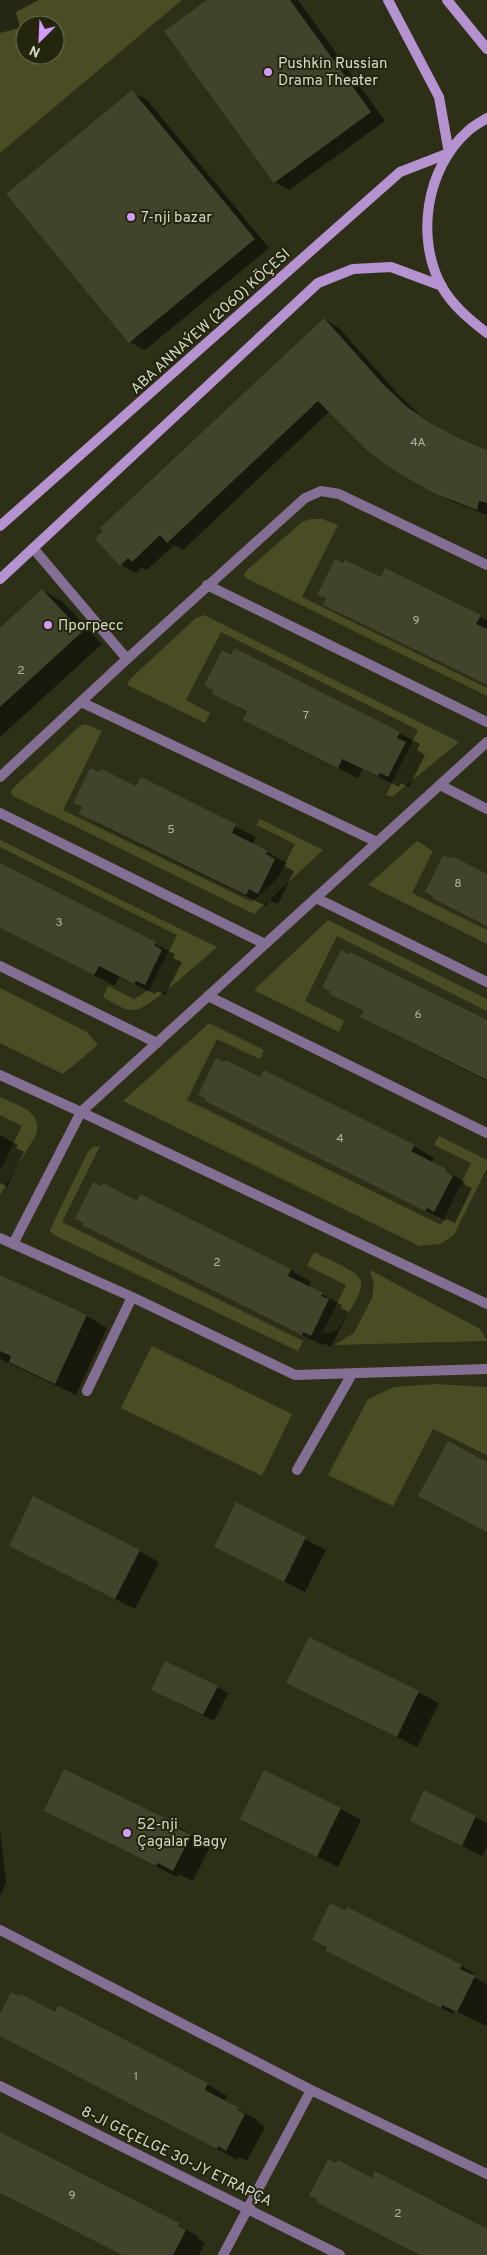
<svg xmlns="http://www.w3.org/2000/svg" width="487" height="2255" font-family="Overpass,sans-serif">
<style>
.green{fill:#4a4c24;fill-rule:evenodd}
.shadow{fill:#0007}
.building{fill:#42432b}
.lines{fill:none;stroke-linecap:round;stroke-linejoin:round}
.lane{stroke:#846f94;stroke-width:10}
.street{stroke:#846f94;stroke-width:10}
.secondary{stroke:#b593d0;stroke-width:10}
.poi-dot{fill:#d39cfc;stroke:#24250d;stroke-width:2}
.labels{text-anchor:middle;stroke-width:4;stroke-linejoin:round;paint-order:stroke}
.number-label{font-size:12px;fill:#b1b2a2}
.poi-label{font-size:15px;fill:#d6d7c9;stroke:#24250d;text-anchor:start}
.street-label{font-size:15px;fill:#d6d7c9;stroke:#24250d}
</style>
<rect width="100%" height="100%" fill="#2d2f17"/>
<path class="green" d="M0 0H182L0 153ZM25 25H55V55H25Z
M311 519H322L338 525 302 597 487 688V696L246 578 244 575 246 571 302 522Z
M204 615 459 742 392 797 386 795 418 730 221 632 186 700 210 713 205 723 127 685 130 679 196 618Z
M85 724 102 731 63 810 252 902 278 878 295 844 256 825 260 819 323 850 254 914 13 796 11 793 12 789 80 726Z
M0 840 217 947C203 959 149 1009 135 1010 124 1011 112 1002 103 997L108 986 134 999 149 990 177 935 0 847Z
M417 841 433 851 412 893 487 930V944L368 885Z
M328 920 487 999V1011L337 936 305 1001 344 1021 339 1032 254 990Z
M0 988 87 1032 98 1045 63 1074 0 1043Z
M209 1023 264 1050 260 1059 217 1039 187 1100 441 1225 471 1163 434 1145 439 1136 487 1160V1168L454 1235 440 1244 419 1246 123 1101Z
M0 1097C18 1106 43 1110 36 1135L0 1195V1171L22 1126 0 1115Z
M100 1146 62 1222 303 1341 298 1351 54 1235 50 1231 52 1225 88 1152 92 1147Z
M314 1252C372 1280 372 1275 338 1330L322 1334 346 1285 307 1266Z
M370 1270 480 1329 487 1341 334 1345 354 1333 372 1298 374 1285Z
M152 1346 292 1414 262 1476 121 1408Z
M436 1384 487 1387V1455L433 1429 393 1506 328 1475 368 1399 394 1387Z"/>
<path class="shadow" d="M0 0H39L16 12 20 28 0 33Z
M209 0H298L385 121 289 190 275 182Z
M132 92 147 100 269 248 145 350 130 342Z
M324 319 339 328 398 394 421 416 443 432 487 451V515L451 501 401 473 330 411 183 550 174 545 147 570 142 567 136 573 121 565Z
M386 570 487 620V685L345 616 327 599 319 594 381 579Z
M42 590 63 602 102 644 0 737V629Z
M234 650 420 744 417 750 425 755 409 787 400 783 399 787 363 769 358 778 244 720 248 712 213 693Z
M141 779 256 837 252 844 287 863 285 866 294 871 278 904 269 900 266 906 100 825 80 813 83 808 75 803 137 788Z
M0 865 175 954 173 958 182 962 165 995 157 991 155 994 119 977 115 986 21 938 0 916Z
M331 993 487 1022V1081L382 1028 362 1017 365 1012Z
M261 1078 414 1146 434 1158 431 1163 465 1182 464 1184 472 1188 455 1223 447 1219 446 1221 206 1101Z
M0 1135 18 1145 16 1148 24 1152 7 1187 0 1183Z
M141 1196 291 1270 311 1282 308 1287 342 1305 341 1308 349 1312 331 1347 323 1343 322 1345 83 1225 138 1203Z
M0 1276 87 1316 107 1328 76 1395 0 1359Z
M236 1504 326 1550 305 1592 215 1546Z
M10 1545 139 1551 159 1562 135 1609Z
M288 1683 418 1692 439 1703 417 1747Z
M217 1687 228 1693 214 1721 163 1696Z
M65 1771 176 1825 210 1847 193 1881 178 1874 177 1877 45 1811Z
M425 1792 487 1823V1847L482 1856 411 1820Z
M341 1809 361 1820 338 1867 242 1819Z
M0 1829 6 1883 0 1896Z
M348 1909 462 1966 474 1973 472 1976 487 1984V2026L455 2011 453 2014 340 1957Z
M55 2014 207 2084 227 2096 224 2102 258 2120 257 2122 265 2127 247 2161 239 2157 238 2160 21 2046 0 2032V2017Z
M0 2133 198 2236 197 2238 205 2243 199 2255H122L0 2193Z"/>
<path class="building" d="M207 0H290L371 112 274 183 164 31Z
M132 90 255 239 129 343 6 194Z
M324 318 383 384 406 406 432 424 460 439 487 450V503L479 501 477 510 434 493 400 474 368 451 318 401 167 543 160 535 132 562 128 558 120 566 95 539 103 531 100 528Z
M335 559 343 563 345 560 381 577 385 568 481 615 476 624 487 629V685L323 605 326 598 317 595Z
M42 589 82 632 0 707V628Z
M234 648 400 732 397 738 406 742 388 777 380 773 378 776 342 759 338 768 243 720 247 711 212 694 213 690 204 685 222 650 231 655Z
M90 768 99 772 101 769 136 786 141 777 236 824 232 833 268 851 266 854 275 859 258 894 249 889 246 895 79 814 82 807 73 803Z
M443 855 451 859 452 856 487 874V926L432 898 433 896 425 892Z
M0 863 156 942 154 945 162 950 145 985 136 981 134 984 99 966 94 975 0 928Z
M341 950 349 954 350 952 487 1020V1080L360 1017 364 1011 329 994 330 991 322 987Z
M216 1058 224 1062 226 1060 260 1077 264 1070 415 1145 411 1151 446 1169 445 1171 453 1176 434 1212 427 1208 425 1211 205 1101 206 1099 198 1095Z
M93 1182 101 1186 103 1183 137 1201 140 1194 291 1269 288 1276 323 1293 321 1296 329 1299 311 1336 303 1332 302 1335 82 1225 83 1223 75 1219Z
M0 1275 87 1315 55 1384 9 1362 11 1356 0 1351Z
M448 1441 487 1462V1532L418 1496Z
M33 1496 140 1550 115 1599 9 1546Z
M236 1502 306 1537 284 1582 214 1547Z
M309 1637 419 1691 397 1737 286 1683Z
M165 1661 218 1686 203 1715 151 1690Z
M64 1769 177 1824 175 1827 191 1835 173 1871 158 1863 156 1866 44 1811Z
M264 1770 341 1808 317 1857 240 1819Z
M424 1790 476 1816 462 1846 410 1821Z
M330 1903 345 1911 347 1907 462 1965 460 1969 475 1976 457 2012 442 2005 441 2008 326 1951 327 1947 312 1940Z
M11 1992 19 1996 21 1994 55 2012 58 2005 208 2083 205 2090 239 2108 237 2110 245 2114 226 2151 218 2146 217 2149 0 2036V2014Z
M0 2132 179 2223 178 2226 186 2230 173 2255H122L0 2193Z
M328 2159 336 2163 338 2160 372 2178 375 2171 487 2229V2255H420L316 2202 318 2199 309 2196Z"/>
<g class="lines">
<path class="lane" d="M207 585 487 722
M127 659 305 498 321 491 339 494 487 565
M81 702 377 842
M0 777 127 659 33 548
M440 785 487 809
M0 813 265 944
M316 898 487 982
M0 966 157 1043
M208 996 487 1133
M0 1075 81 1112 13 1244
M0 1238 132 1297 295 1375 487 1369
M87 1391 132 1297
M297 1470 352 1374"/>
<path class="street" d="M487 742 81 1112 487 1304
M0 1930 311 2090 487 2174
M0 2086 340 2255
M223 2255 311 2090"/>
<path class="secondary" d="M447 0 487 49
M487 118C481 122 473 126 468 131 426 168 415 238 442 287 453 306 470 320 487 333
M0 526 400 172 449 153 439 97 388 0
M0 579 318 283 353 269 391 267 442 286"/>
</g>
<g class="poi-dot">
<circle cx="268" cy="72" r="5"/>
<circle cx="131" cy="217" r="5"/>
<circle cx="48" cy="625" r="5"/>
<circle cx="127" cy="1833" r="5"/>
</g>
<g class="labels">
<g class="number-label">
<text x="418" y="446">4A</text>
<text x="416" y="624">9</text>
<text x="21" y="674">2</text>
<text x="306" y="719">7</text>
<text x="171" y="833">5</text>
<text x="458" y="887">8</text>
<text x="59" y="926">3</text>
<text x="418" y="1018">6</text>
<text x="340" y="1142">4</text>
<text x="217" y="1266">2</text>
<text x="136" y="2080">1</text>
<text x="72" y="2199">9</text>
<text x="398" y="2217">2</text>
</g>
<g class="poi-label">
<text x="278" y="68">Pushkin Russian<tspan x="278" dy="17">Drama Theater</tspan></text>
<text x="141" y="222">7-nji bazar</text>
<text x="58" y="630">Прогресс</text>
<text x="137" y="1829">52-nji<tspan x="137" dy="17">Çagalar Bagy</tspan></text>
</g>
<g class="street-label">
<text transform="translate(210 321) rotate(-42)" y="5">ABA ANNAÝEW (2060) KÖÇESI</text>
<text transform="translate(177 2156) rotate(26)" y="5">8-JI GEÇELGE 30-JY ETRAPÇA</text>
</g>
</g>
<g transform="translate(40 40) rotate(204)"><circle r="24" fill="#24250d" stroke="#6b6c58"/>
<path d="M0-4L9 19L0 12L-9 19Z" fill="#d39cfc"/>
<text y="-8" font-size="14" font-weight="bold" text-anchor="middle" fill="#d6d7c9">N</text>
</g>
</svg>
